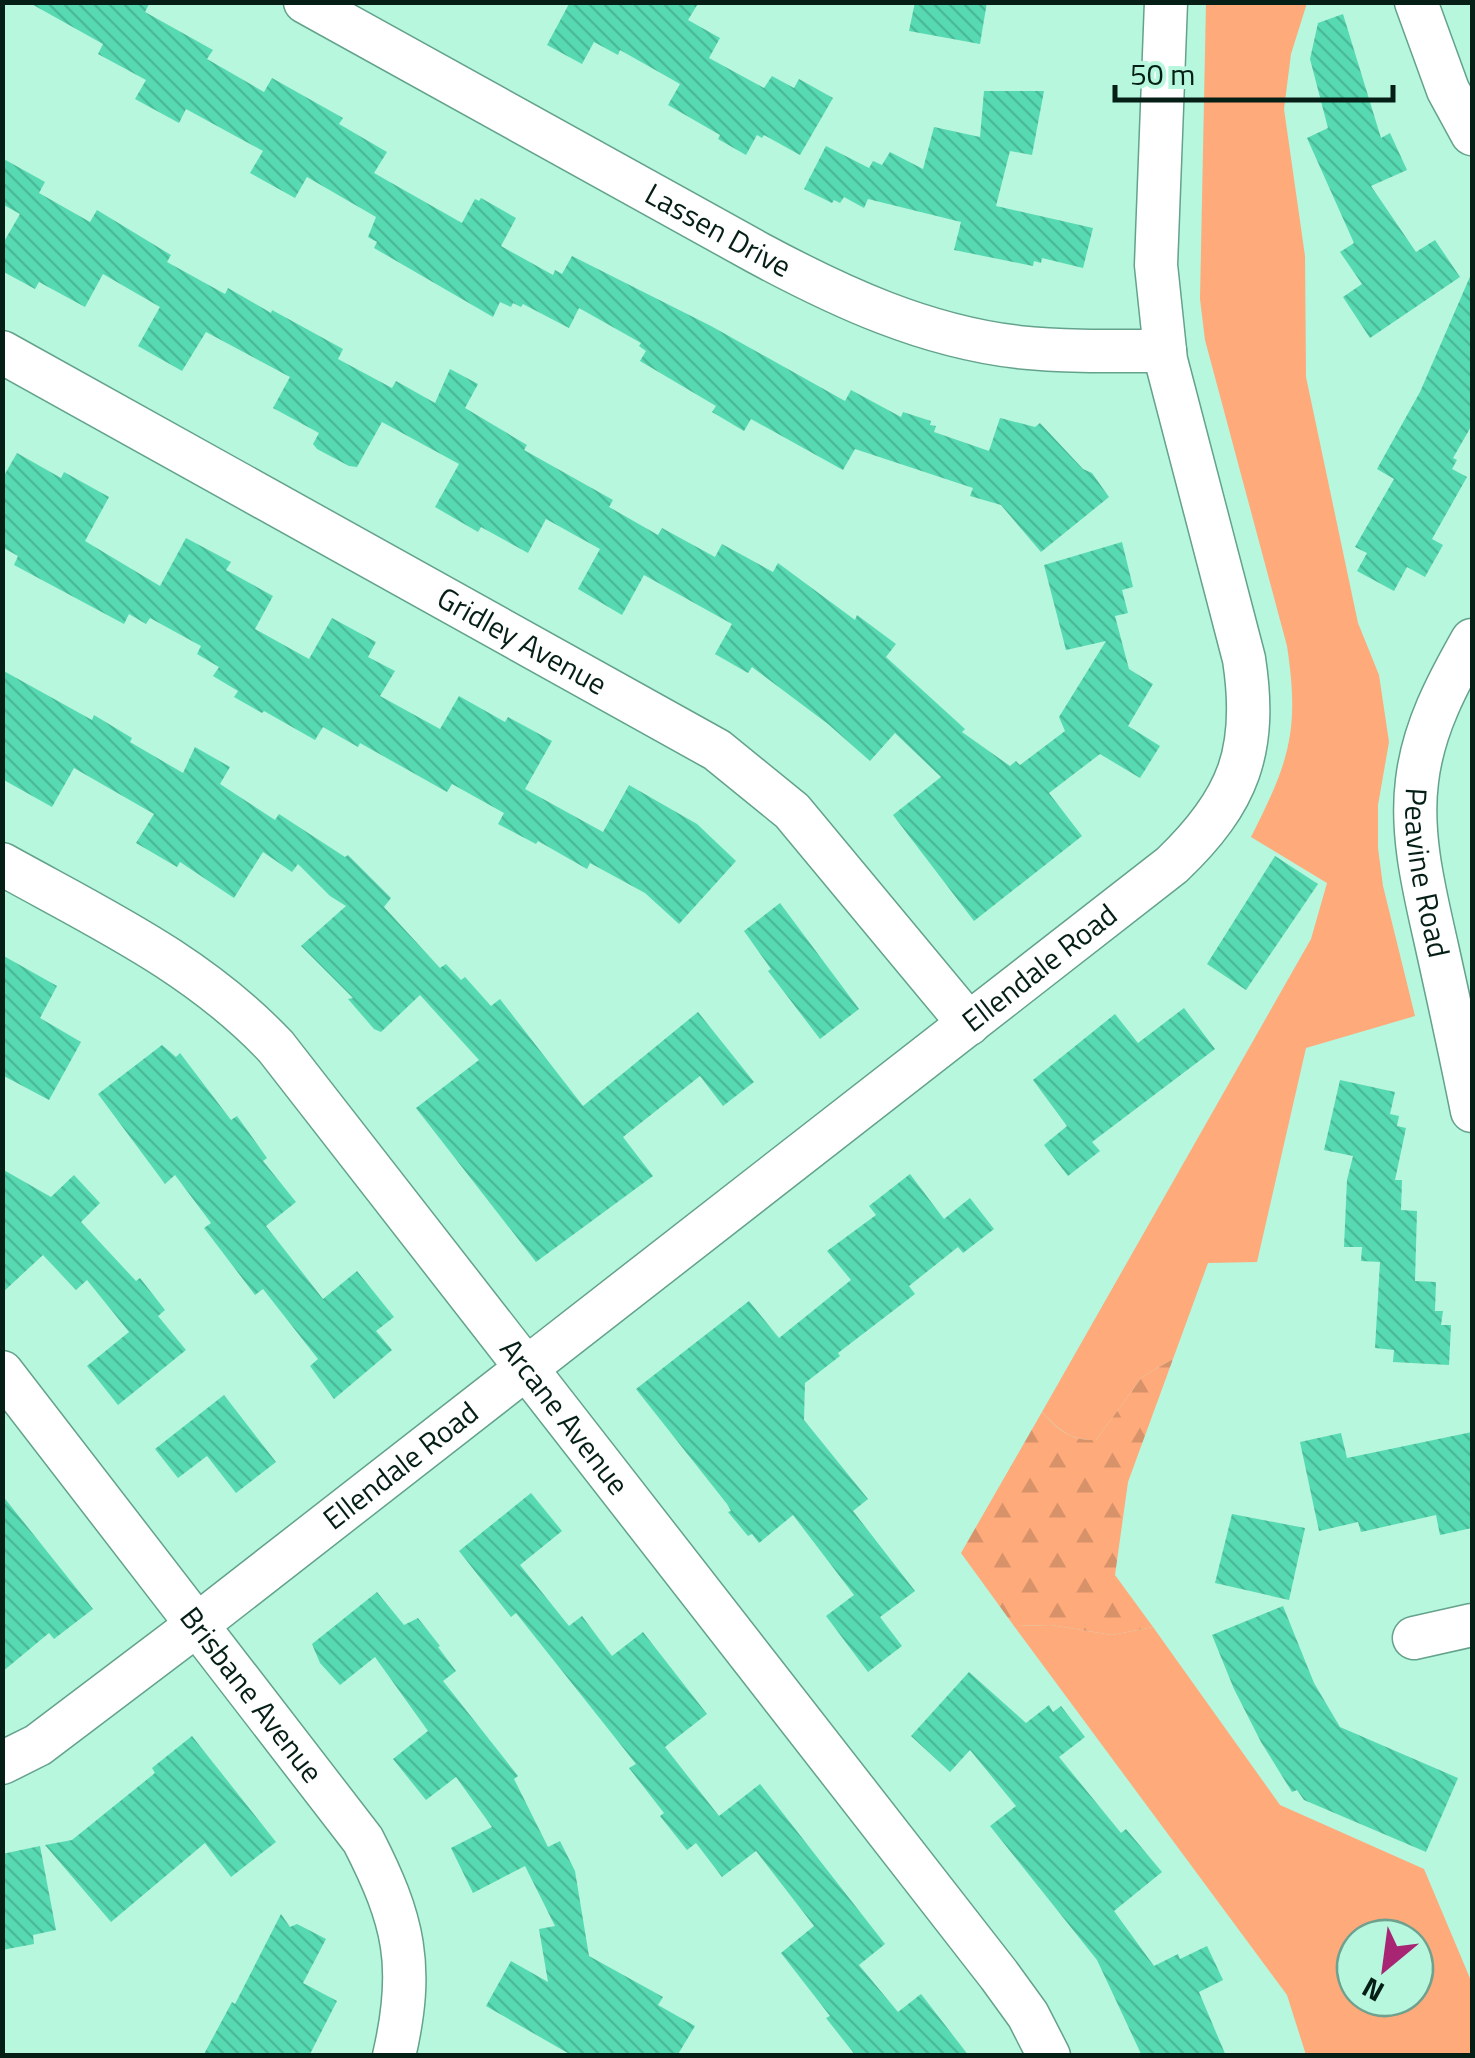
<svg xmlns="http://www.w3.org/2000/svg" width="1475" height="2058" font-family="'Titillium Web',sans-serif">
<style>
.grass{fill:#feaa7b;fill-rule:evenodd}
.forest{fill:url(#forest-firs)}
.building{fill:url(#building-back-hatch)}
.lines{fill:none;stroke-linecap:round;stroke-linejoin:round}
.minor-casing{stroke:#64a28c;stroke-width:45}
.minor{stroke:#fff;stroke-width:42}
.labels{text-anchor:middle;stroke-width:8;stroke-linejoin:round;paint-order:stroke}
.street-label{font-size:30px;fill:#051f17;stroke:#b6f7de}
</style>
<defs>
<pattern id="forest-firs" width="22" height="20" patternUnits="userSpaceOnUse" patternTransform="scale(2.5)"><rect width="22" height="20" fill="#feaa7b"/><path d="M5 1l3.5 6h-7zM16 11l3.5 6h-7z" fill="#d8926a"/></pattern>
<pattern id="building-back-hatch" width="6" height="6" patternUnits="userSpaceOnUse" patternTransform="scale(2.5)"><rect width="6" height="6" fill="#57dab2"/><path d="M-1 5l2 2M0 0l6 6M5-1l2 2" fill="none" stroke="#4abb98"/></pattern>
</defs>
<rect width="100%" height="100%" fill="#b6f7de"/>
<path class="grass" d="M1206 3H1307L1291 54 1284 109 1305 256 1306 377 1358 623 1379 675 1389 742 1378 805V848L1383 886 1415 1016 1306 1048 1257 1262 1208 1263 1173 1359 1142 1377 1096 1440C1071 1441 1059 1430 1042 1412L1311 939 1327 883 1251 837C1289 762 1300 731 1287 646L1205 340 1200 299Z
M1051 1625 1112 1635 1153 1627 1280 1805 1424 1869 1472 1983V2055H1306L1287 1995 1014 1626ZM1355 1938H1415V1998H1355Z"/>
<path class="forest" d="M1173 1359 1128 1482 1115 1575 1153 1627 1112 1635 1051 1625 1014 1626 961 1553 1042 1412C1058 1430 1071 1441 1096 1440L1142 1377Z"/>
<path class="building" d="M28 2H150L145 12 213 50 207 59 264 92 272 78 343 118 339 124 387 152 374 173 462 223 475 199 479 201 481 198 516 218 501 246 553 275 555 270 562 274 572 256 711 326 845 401 851 390 901 417 903 412 931 421 930 425 936 426 934 432 989 451 1000 418 1035 427 1040 423 1083 469 1092 473 1109 497 1041 552 1001 505 970 496 973 488 855 449 843 470 751 419 744 431 712 412 716 406 640 361 646 351 639 346 641 343 579 308 569 328 523 304 521 307 513 303 511 307 500 302 493 317 374 248 377 242 368 237 376 217 307 177 295 198 250 173 263 151 186 109 179 123 135 99 146 80 98 54 103 44Z
M570 2H699L688 20 720 38 709 58 764 88 772 76 794 88 799 79 833 98 800 155 764 135 762 138 757 135 746 155 718 139 720 135 668 105 680 84 620 50 618 55 594 42 582 64 547 45Z
M915 2H987L980 44 909 31Z
M1343 14 1381 138 1390 133 1407 170 1371 186 1416 252 1435 240 1460 277 1370 338 1343 297 1362 284 1340 252 1354 243 1307 138 1328 128 1310 59 1318 23Z
M984 91H1044L1032 155 1010 151 996 206 1093 228 1083 268 1042 258 1041 263 1034 261 1033 266 954 250 961 222 868 199 864 208 844 197 840 203 834 200 832 203 804 189 826 146 869 168 873 161 882 165 890 152 923 169 934 127 980 137Z
M2 158 45 182 39 193 90 222 97 210 171 255 167 262 225 294 228 288 271 313 272 310 343 349 338 359 392 388 396 381 435 403 450 369 478 384 465 408 527 445 524 450 613 500 609 507 658 535 662 528 715 557 722 544 773 572 778 563 855 620 857 615 896 644 886 657 965 729 962 732 1010 766 1016 761 1020 765 1065 731 1059 717 1106 641 1066 650 1044 565 1122 542 1133 587 1122 590 1128 613 1115 616 1129 669 1153 684 1128 726 1160 746 1140 778 1100 754 1049 793 1082 836 974 921 893 815 941 777 895 733 870 761 828 724 752 667 748 673 715 654 732 624 644 575 622 615 578 589 600 549 546 519 528 553 481 527 478 532 435 507 459 464 382 422 357 467 349 466 317 449 313 444 319 433 273 408 290 377 206 332 182 371 138 346 160 307 103 274 85 307 39 282 35 289 2 271V245L20 214 2 204Z
M1472 272V425L1453 458 1457 460 1452 469 1467 477 1432 539 1443 545 1425 577 1407 567 1394 591 1357 571 1367 553 1355 547 1394 479 1377 469 1420 392Z
M17 453 61 478 64 472 109 497 85 541 160 586 186 538 231 562 226 570 273 596 255 629 309 659 332 618 376 642 368 657 395 671 380 696 440 729 459 696 505 722 508 717 552 741 525 789 603 832 629 785 697 824 736 861 679 924 645 893 590 863 587 869 538 841 536 844 498 824 504 813 452 784 447 792 360 743 358 747 323 727 315 740 264 711 262 713 234 697 238 691 213 676 219 667 197 654 201 646 150 618 146 624 129 614 124 624 14 565 18 556 2 547V479Z
M2 670 92 720 94 715 132 738 130 742 183 773 195 747 230 767 220 784 275 820 279 814 345 857 348 855 391 898 384 907 440 968 446 964 461 980 465 977 491 1006 500 999 583 1106 698 1012 754 1082 723 1106 700 1076 623 1137 653 1176 536 1262 416 1108 479 1060 420 995 381 1032 374 1029 348 999 353 998 301 946 346 906 330 896 298 864 292 872 263 852 234 898 180 862 177 867 136 843 154 814 74 768 52 807 2 779Z
M1275 856 1318 884 1246 990 1207 964Z
M780 903 859 1009 820 1039 768 971 771 969 744 931Z
M2 955 57 986 40 1018 81 1042 49 1100 2 1075Z
M1184 1008 1215 1049 1092 1142 1100 1151 1068 1176 1044 1145 1067 1126 1033 1080 1115 1014 1138 1043Z
M162 1045 176 1057 180 1053 231 1120 237 1116 267 1158 263 1161 296 1202 266 1226 323 1299 357 1271 394 1317 376 1331 392 1350 334 1399 310 1366 318 1359 263 1289 255 1295 204 1228 211 1223 175 1175 165 1184 98 1094Z
M1340 1080 1395 1092 1390 1114 1399 1116 1397 1126 1406 1128 1395 1180H1402L1401 1210 1417 1211 1415 1281 1436 1282 1435 1311H1443L1441 1325H1451L1449 1365 1393 1362 1394 1350 1375 1348 1380 1262 1361 1261 1362 1247H1344L1347 1180 1353 1156 1324 1150Z
M2 1169 51 1197 74 1175 100 1203 81 1222 136 1281 140 1278 165 1310 158 1316 186 1350 118 1405 87 1366 129 1332 87 1280 76 1290 43 1255 2 1293Z
M910 1174 944 1219 970 1198 994 1229 963 1253 958 1247 909 1286 915 1294 838 1353 840 1356 805 1383 804 1420 868 1499 853 1511 915 1591 880 1617 902 1646 868 1672 826 1616 854 1595 793 1515 759 1543 752 1534 748 1536 728 1512 731 1511 727 1504 636 1389 749 1301 779 1338 851 1280 827 1251 876 1215 869 1206Z
M224 1395 276 1462 236 1493 207 1456 178 1478 155 1449Z
M1472 1432V1528L1440 1535 1436 1515 1361 1532 1358 1522 1319 1531 1300 1442 1341 1433 1347 1458Z
M531 1493 562 1531 520 1565 569 1626 582 1616 612 1656 643 1632 707 1714 665 1747 719 1816 760 1784 885 1944 859 1965 898 2012 921 1994 969 2056H856L826 2018 830 2016 781 1953 814 1926 756 1851 722 1877 696 1843 687 1850 660 1816 664 1813 629 1768 636 1764 516 1613 511 1617 459 1551Z
M2 1495 93 1609 54 1639 49 1633 2 1672Z
M1232 1514 1305 1528 1289 1600 1215 1583Z
M377 1592 404 1625 418 1618 440 1646 438 1647 456 1671 443 1681 518 1776 514 1779 548 1847 560 1841 575 1871 589 1956 663 1997 658 2005 695 2026 677 2056H573L486 2006 511 1961 548 1982 539 1929 555 1926 525 1866 473 1893 451 1848 492 1827 456 1777 426 1800 393 1759 428 1731 375 1657 340 1685 320 1663 312 1644Z
M1283 1606 1314 1683 1340 1727 1458 1778 1426 1852 1304 1800 1297 1790 1292 1792 1261 1742 1234 1689 1212 1635Z
M969 1672 1026 1723 1049 1705 1053 1712 1061 1706 1085 1737 1059 1757 1121 1833 1126 1829 1162 1872 1114 1911 1154 1966 1178 1954 1180 1959 1207 1946 1223 1980 1199 1992 1226 2056H1142L1097 1960 990 1826 1016 1806 970 1750 950 1772 911 1736Z
M192 1736 276 1842 231 1877 205 1843 111 1922 45 1845 72 1840 155 1773 152 1768Z
M40 1846 56 1930 33 1935 34 1944 2 1950V1854Z
M281 1914 290 1927 297 1924 326 1939 303 1983 337 2001 309 2056H203L232 2002 235 2004Z"/>
<g class="lines">
<defs>
<g id="minor">
<path id="s1" d="M305 2 758 253C840 297 924 336 1018 347 1067 352 1117 351 1165 351"/>
<path d="M1416 2 1448 90 1472 134"/>
<path id="s2" d="M2 352 717 750 792 811 969 1024"/>
<path id="s3" d="M1472 640C1447 684 1423 729 1417 781 1410 836 1425 893 1437 947 1449 1001 1461 1056 1472 1111"/>
<path id="s4" d="M2 864C101 919 198 964 276 1047L999 1975 1028 2015 1049 2056"/>
<path id="s5" d="M2 1372 363 1840C404 1920 415 1966 394 2056"/>
<path d="M1414 1638 1472 1625"/>
<path id="s6" d="M2 1763 38 1745 198 1624 1172 865C1239 801 1258 750 1244 659L1166 360 1156 265 1166 2"/>
</g>
</defs>
<use href="#minor" class="minor-casing"/>
<use href="#minor" class="minor"/>
</g>
<g class="labels">
<g class="street-label">
<text dy="10" stroke="none"><textPath href="#s1" startOffset="472">Lassen Drive</textPath></text>
<text dy="10" stroke="none"><textPath href="#s2" startOffset="595">Gridley Avenue</textPath></text>
<text dy="10" stroke="none"><textPath href="#s3" startOffset="245">Peavine Road</textPath></text>
<text dy="10" stroke="none"><textPath href="#s6" startOffset="1308">Ellendale Road</textPath></text>
<text dy="10" stroke="none"><textPath href="#s4" startOffset="800">Arcane Avenue</textPath></text>
<text dy="10" stroke="none"><textPath href="#s6" startOffset="498">Ellendale Road</textPath></text>
<text dy="10" stroke="none"><textPath href="#s5" startOffset="408">Brisbane Avenue</textPath></text>
</g>
</g>
<rect width="1475" height="2058" fill="none" stroke="#051f17" stroke-width="10"/>
<g transform="translate(1385 1968) rotate(209)"><circle r="48" fill="#b6f7de" stroke="#6fa18e" stroke-width="2.5"/>
<path d="M0-8L18 38L0 25L-18 38Z" fill="#a72572"/>
<text y="-15" font-size="28" font-weight="bold" text-anchor="middle" fill="#051f17">N</text>
</g>
<path d="M1115 85v15h278v-15" fill="none" stroke="#051f17" stroke-width="5"/>
<text x="1130" y="85" font-size="30" fill="#051f17" stroke="#b6f7de" stroke-width="8" paint-order="stroke">50 m</text>
</svg>
